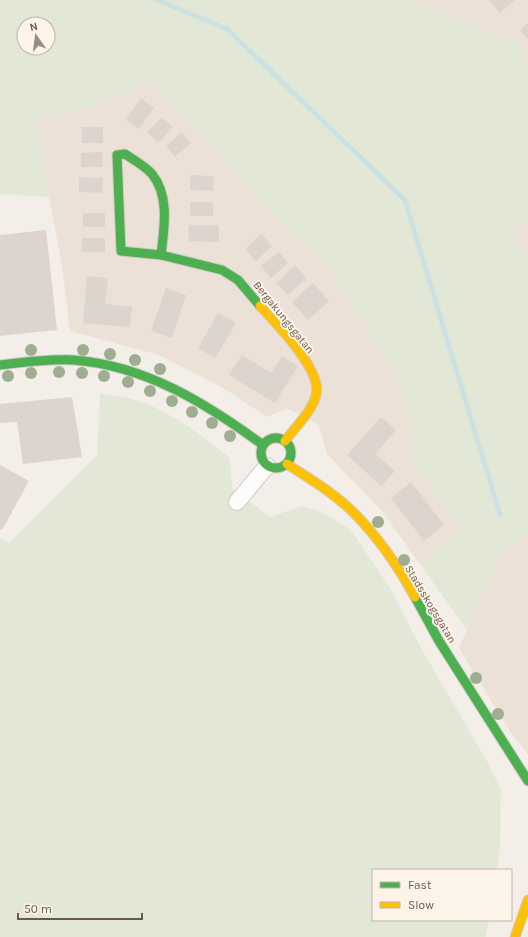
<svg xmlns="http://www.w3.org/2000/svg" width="528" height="937" font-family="Karla,sans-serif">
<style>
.residential{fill:#ece1d6}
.green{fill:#e2e8d5;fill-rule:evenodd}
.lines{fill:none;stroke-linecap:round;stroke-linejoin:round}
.stream{stroke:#cce1e2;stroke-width:5}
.building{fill:#ddd4ce}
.street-casing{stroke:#d1cac4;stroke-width:18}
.fast-casing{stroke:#d3cbc5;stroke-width:11}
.slow-casing{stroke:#d3cbc5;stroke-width:11}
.street{stroke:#fdfcfc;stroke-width:16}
.fast{stroke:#4caf50;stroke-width:9}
.slow{stroke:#ffc107;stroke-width:9}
.tree{fill:#9fad91}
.labels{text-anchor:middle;stroke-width:4;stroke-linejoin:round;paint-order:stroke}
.street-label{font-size:11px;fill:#6d564d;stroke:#fcf3e9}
</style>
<rect width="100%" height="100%" fill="#f4eee8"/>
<path class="residential" d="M407 0H528V59L517 42Z
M149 80 218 149 240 179 280 222 320 258 389 363 406 400 413 464 462 529 420 564 381 510 327 454 319 425 287 408 267 417 225 389 159 355 70 331 62 265 49 197 38 119 101 104Z
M528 221V258L512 229Z
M528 533V755L507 727 459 648 498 558Z"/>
<path class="green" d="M0 0H407L517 42 528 59V221L512 229 528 258V533L498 558 467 630 420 564 461 529 413 464 406 400 389 363 320 258 280 222 240 179 218 149 149 80 101 104 38 119 49 197 0 194ZM24 24H48V48H24Z
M100 394C152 396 191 427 230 458L232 488 270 517 302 506 320 511 350 529 390 588 421 648 488 763 501 790 500 843 497 870H373V920H489L485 937H0V538L9 543 97 455Z"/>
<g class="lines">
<path class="stream" d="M157 0 227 29 405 200 500 515"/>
</g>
<path class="building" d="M489 0H515L500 13Z
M528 23V39L520 30Z
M141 98 154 108 139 129 126 120Z
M162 117 173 127 158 143 147 132Z
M82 127H103V143H82Z
M182 132 191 143 175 157 166 146Z
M102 152 103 167H81V153Z
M190 175 214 176 213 191 190 190Z
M79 177 103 178 102 193 79 192Z
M190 202H213V216H190Z
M83 213H105V227H83Z
M189 225H219V242L188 241Z
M46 230 57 330 0 336V235Z
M261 234 272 246 256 261 245 249Z
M82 238H105V252H82Z
M279 252 288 263 271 278 261 266Z
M295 265 307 278 288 295 277 283Z
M87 276 108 278 105 304 132 307 130 327 83 323Z
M313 283 329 301 308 320 292 302Z
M166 288 186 295 172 338 151 331Z
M218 313 236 323 215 358 198 348Z
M242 355 271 373 282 356 298 366 275 403 229 375Z
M72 397 82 457 23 464 17 422 0 423V404Z
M381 417 396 430 375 454 395 471 381 486 347 455Z
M0 465 29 481 2 530 0 529Z
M411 482 444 525 424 541 391 498Z"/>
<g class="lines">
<defs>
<path id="street" d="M237 502 267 466"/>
<path id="fast" d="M161 255 121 251 117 155 125 154C134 160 145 166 152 174 170 196 164 229 161 255L222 270 238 280 260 306
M0 365C24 362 49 359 73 360 145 365 207 404 263 445
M261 453a15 15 0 1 1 30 0a15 15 0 1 1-30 0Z
M415 597 439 641 528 781"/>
<path id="slow" d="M260 306C276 323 323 371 316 395 312 412 295 427 285 441
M287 464C310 479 334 493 354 513 378 537 399 568 415 597
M515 937 528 900"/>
</defs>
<use href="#street" class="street-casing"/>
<use href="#fast" class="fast-casing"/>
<use href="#slow" class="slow-casing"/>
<use href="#street" class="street"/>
<use href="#fast" class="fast"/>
<use href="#slow" class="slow"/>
</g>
<g class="tree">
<circle cx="31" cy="350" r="6"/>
<circle cx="83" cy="350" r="6"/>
<circle cx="110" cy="354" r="6"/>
<circle cx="135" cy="360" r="6"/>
<circle cx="160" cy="369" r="6"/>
<circle cx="59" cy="372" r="6"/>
<circle cx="31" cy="373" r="6"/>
<circle cx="82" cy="373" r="6"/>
<circle cx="8" cy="376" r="6"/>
<circle cx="104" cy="376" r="6"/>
<circle cx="128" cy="382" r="6"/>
<circle cx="150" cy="391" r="6"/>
<circle cx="172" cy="401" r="6"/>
<circle cx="192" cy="412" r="6"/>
<circle cx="212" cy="423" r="6"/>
<circle cx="230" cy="436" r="6"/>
<circle cx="378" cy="522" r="6"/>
<circle cx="404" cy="560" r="6"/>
<circle cx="476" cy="678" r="6"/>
<circle cx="498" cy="714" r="6"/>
</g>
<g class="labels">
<g class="street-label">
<text transform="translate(284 317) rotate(51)" y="4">Bergakungsgatan</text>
<text transform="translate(431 604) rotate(59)" y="4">Stadsskogsgatan</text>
</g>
</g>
<rect x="372" y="869" width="140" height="52" fill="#fcf3e9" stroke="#c3b4ab"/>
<rect x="380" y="882" width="20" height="6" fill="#4caf50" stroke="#c3b4ab"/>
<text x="408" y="889" font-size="12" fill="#6d564d">Fast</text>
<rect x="380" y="902" width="20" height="6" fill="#ffc107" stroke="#c3b4ab"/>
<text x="408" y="909" font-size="12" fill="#6d564d">Slow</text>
<g transform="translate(36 36) rotate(346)"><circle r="19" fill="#fcf3e9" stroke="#c3b4ab"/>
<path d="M0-3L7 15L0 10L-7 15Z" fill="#9c8b83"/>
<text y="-6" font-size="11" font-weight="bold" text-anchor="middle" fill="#6d564d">N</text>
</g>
<path d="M18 913v6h124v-6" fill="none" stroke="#6d564d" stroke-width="2"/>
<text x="24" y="913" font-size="12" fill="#6d564d" stroke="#fcf3e9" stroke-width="3" paint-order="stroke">50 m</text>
</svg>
